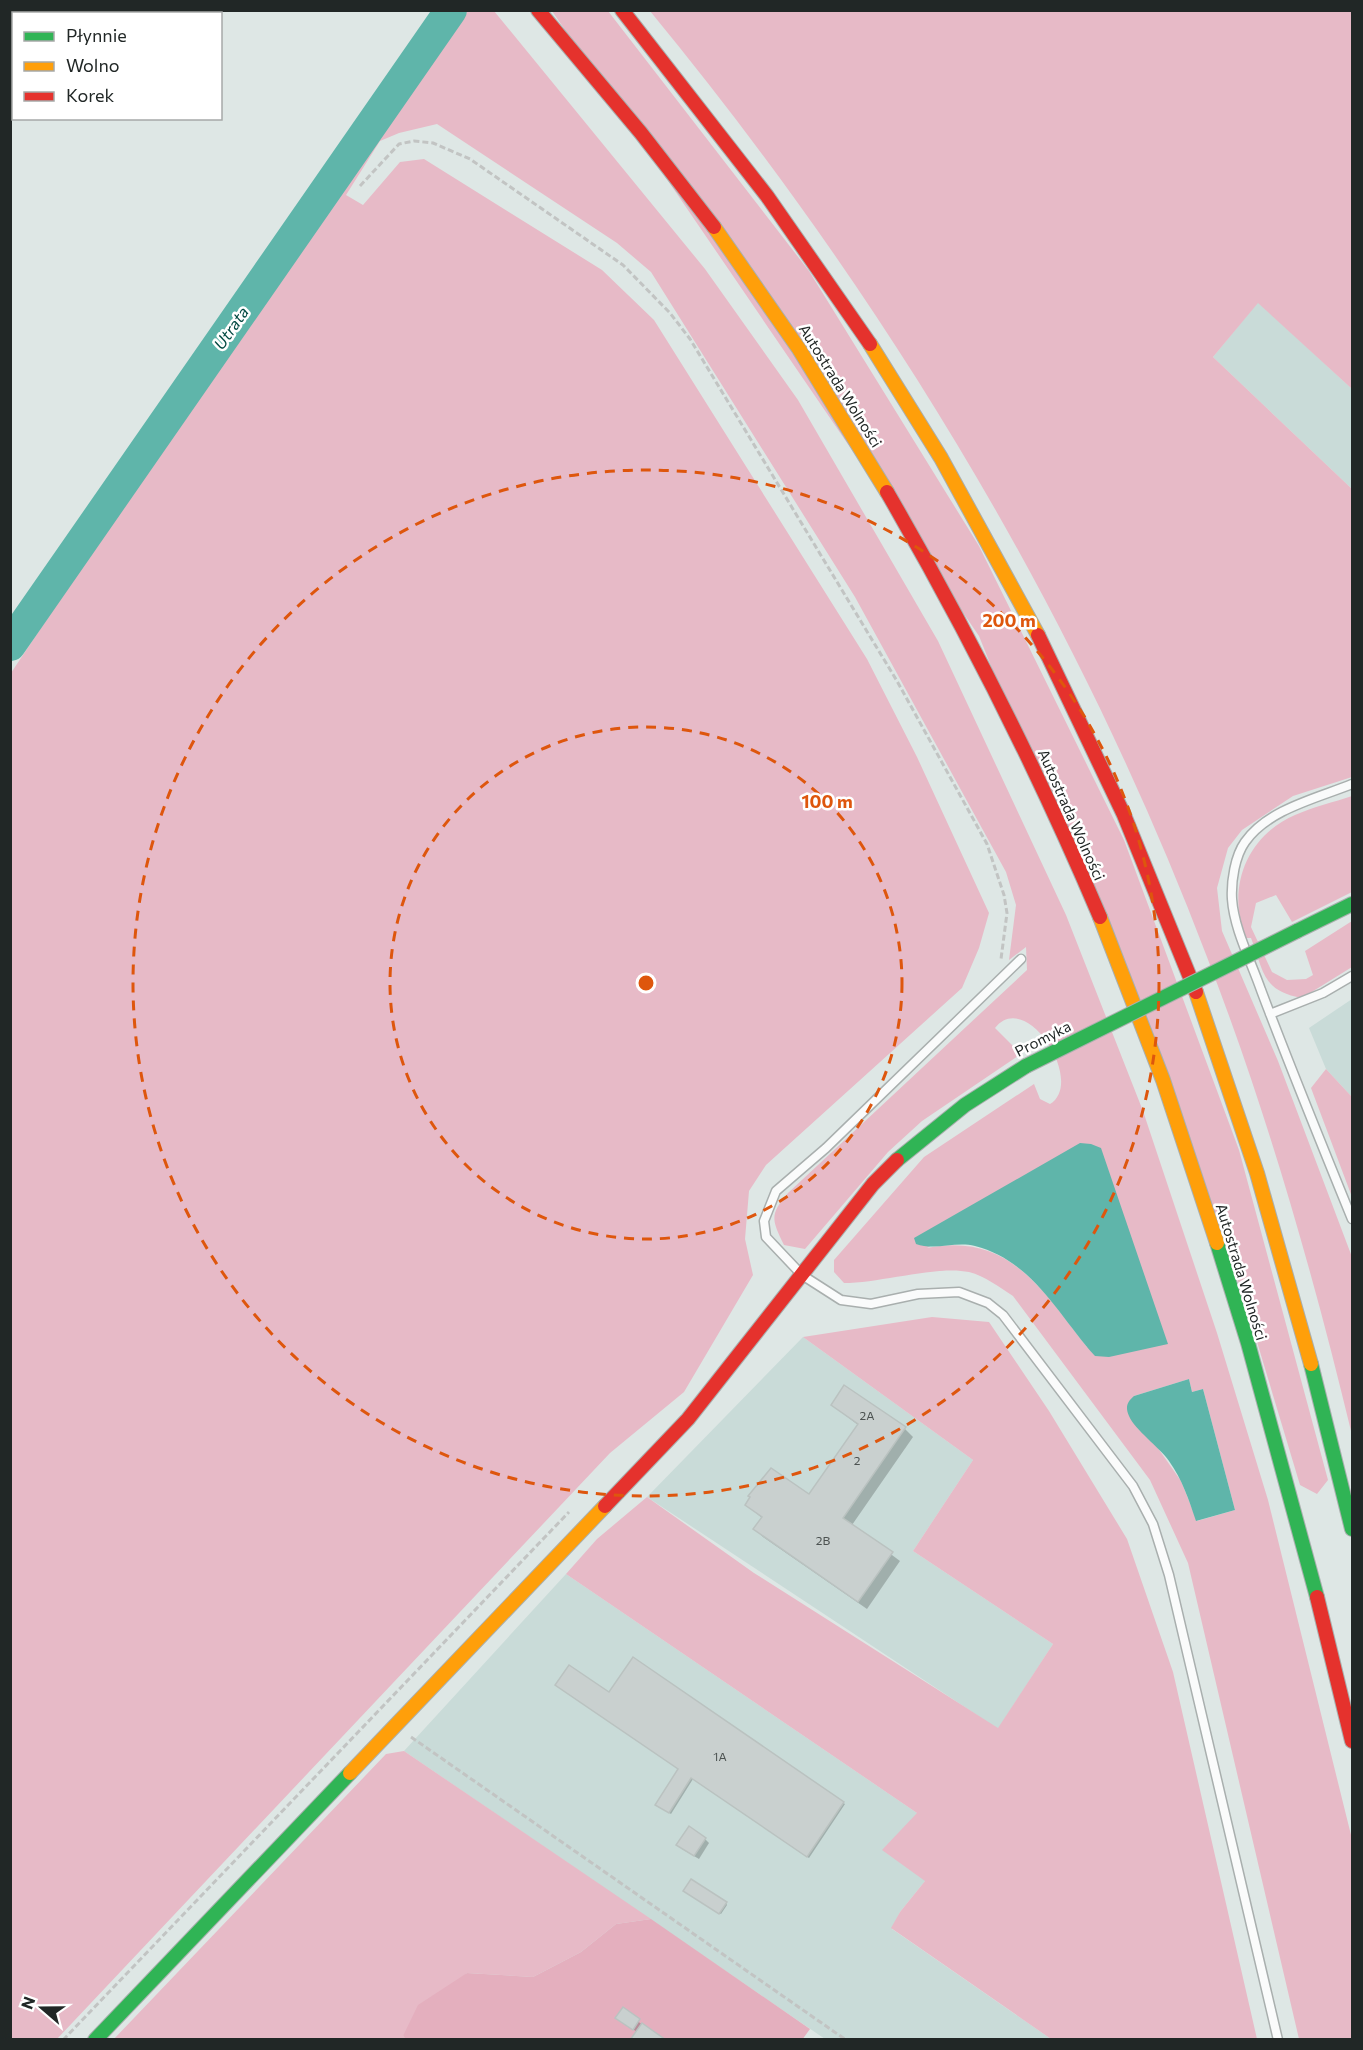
<svg xmlns="http://www.w3.org/2000/svg" width="1363" height="2050" font-family="Commissioner,sans-serif">
<style>
.built{fill:#c9dbd8}
.green{fill:#e7bac7;fill-rule:evenodd}
.forest{fill:#e4afbe}
.water{fill:#5fb5aa}
.shadow{fill:#0003}
.lines{fill:none;stroke-linecap:round;stroke-linejoin:round}
.river{stroke:#5fb5aa;stroke-width:32}
.building{fill:#c9d0cf;stroke:#bac2c0;stroke-width:1.5}
.lane-casing{stroke:#a9afae;stroke-width:11}
.fast-casing{stroke:#a9afae;stroke-width:16}
.slow-casing{stroke:#a9afae;stroke-width:16}
.jam-casing{stroke:#a9afae;stroke-width:16}
.path{stroke:#c2c4c3;stroke-width:3;stroke-dasharray:6 3;stroke-linecap:butt}
.lane{stroke:#fafbfb;stroke-width:8}
.fast{stroke:#30b455;stroke-width:14}
.slow{stroke:#ff9f0a;stroke-width:14}
.jam{stroke:#e5322d;stroke-width:14}
.fast-bridge-casing{stroke:#a9afae;stroke-width:16;stroke-linecap:butt}
.fast-bridge{stroke:#30b455;stroke-width:14}
.ring{fill:none;stroke:#de560d;stroke-width:3;stroke-dasharray:10 8}
.labels{text-anchor:middle;stroke-width:5;stroke-linejoin:round;paint-order:stroke}
.number-label{font-size:12px;fill:#4c5251}
.street-label{font-size:15px;fill:#212726;stroke:#fff}
.water-label{font-size:16px;font-style:italic;fill:#014840;stroke:#fff}
.centre{fill:#de560d;stroke:#fff;stroke-width:3}
.ring-label{font-size:18px;text-anchor:middle;font-weight:bold;fill:#de560d;stroke:#fff;stroke-width:5;stroke-linejoin:round;paint-order:stroke}
</style>
<rect width="100%" height="100%" fill="#dee7e5"/>
<path class="built" d="M1258 302 1352 389V489L1213 357Z
M1352 999V1097L1326 1069 1309 1028Z
M803 1337 973 1460 913 1551 1053 1644 998 1729 647 1497Z
M566 1574 917 1813 925 1881 900 1912 892 1929 1051 2039H825L404 1751Z"/>
<path class="green" d="M464 11H494L705 269 798 400 938 641 1066 915 1143 1111 1217 1333 1268 1500 1352 1839V2039H1299L1188 1563 1150 1480 1013 1296C999 1287 985 1276 969 1272 938 1265 880 1283 844 1283L834 1272V1260L924 1157 1034 1084 1040 1099 1050 1104C1086 1082 1026 988 995 1028L1021 1054 922 1121 888 1152 805 1249 784 1245C772 1220 769 1215 788 1193L1027 970 1026 947 1009 960 1016 905 1006 872 855 597 651 272 617 243 437 124 399 133 380 141 346 195 363 205 400 162 424 159 602 270 654 320 867 659 917 757 989 913 979 948 962 988 766 1165 749 1191 745 1239 753 1275 684 1392 610 1453 57 2039 11 2040V673L334 188ZM1101 1148 1087 1347C1043 1291 1010 1232 927 1248ZM1189 1379 1192 1392 1203 1389 1235 1510 1197 1521 1181 1481 1153 1441 1134 1396Z
M552 11H608L809 271 979 546 1124 840 1239 1150 1328 1480 1317 1494 1300 1485 1242 1292 979 636Z
M650 11H1352V389L1258 303 1213 357 1352 489V777L1293 796 1242 830 1228 848 1217 888 1222 931 1278 1061 1352 1257V1435C1313 1273 1267 1112 1207 957 1075 610 885 297 650 11Z
M1352 796V892L1292 922 1276 895 1256 903 1251 927 1272 972 1287 980 1306 979 1313 975 1305 951 1352 921V967L1302 998C1262 991 1264 972 1251 938H1246C1226 889 1246 836 1295 815 1313 807 1334 802 1352 796Z
M1326 1069 1352 1097V1197L1311 1088Z
M932 1317 989 1322 1049 1411 1127 1539 1173 1672 1257 2039H1051L891 1928 900 1912 925 1881 882 1850 917 1813 566 1574 597 1539 647 1497 754 1573 998 1728 1053 1644 913 1551 973 1460 803 1337Z
M404 1751 651 1919 616 1924 581 1952 533 1977 467 1973 403 2036 407 2039 113 2040 386 1754Z"/>
<path class="forest" d="M651 1919 810 2029 802 2040H407L403 2036 418 2005 467 1973 533 1977 581 1952 616 1924Z"/>
<path class="water" d="M1080 1143 1091 1144 1101 1148 1168 1344 1109 1357 1095 1356C1058 1315 1033 1261 975 1246 955 1241 935 1251 916 1244L914 1238Z
M1189 1379 1192 1392 1203 1389 1235 1510 1196 1521C1189 1500 1182 1479 1169 1461 1159 1447 1135 1430 1129 1416 1125 1407 1127 1402 1134 1396Z"/>
<path class="shadow" d="M832 1405 905 1429 913 1437 852 1525 900 1561 867 1609 763 1537 755 1529 763 1519 747 1505 809 1496 858 1425Z
M633 1659 845 1804 809 1858 693 1779 671 1814 659 1806 680 1769 609 1694Z
M705 1839 709 1843 699 1859 682 1849Z
M687 1892 726 1903 727 1905 721 1914Z
M623 2009 640 2023 663 2040 637 2032 618 2019Z"/>
<g class="lines">
<path class="river" d="M10 645 451 10"/>
</g>
<path class="building" d="M844 1385 906 1427 843 1518 893 1552 858 1602 753 1529 762 1517 745 1505 750 1497 748 1496 771 1468 809 1494 858 1424 831 1405Z
M633 1657 844 1802 807 1857 691 1778 669 1813 655 1805 678 1769 555 1685 569 1665 609 1692Z
M689 1826 706 1838 694 1856 676 1845Z
M691 1879 727 1902 719 1914 683 1891Z
M623 2007 640 2019 633 2030 615 2018Z
M642 2023 666 2040H630Z"/>
<g class="lines">
<defs>
<path id="lane" d="M1352 784C1318 798 1268 809 1245 842 1235 856 1231 881 1232 899 1234 929 1251 961 1261 990 1290 1067 1321 1143 1352 1219
M1021 959 826 1148 776 1191 764 1221 766 1237 802 1275 841 1300 871 1304 918 1294 959 1292 988 1303 1003 1315 1133 1486 1153 1524 1169 1575 1278 2040
M1270 1014 1323 993 1352 976"/>
<path id="fast" d="M1297 931 1352 904
M897 1160 965 1105 1026 1066
M1217 1243 1248 1343 1317 1597
M1311 1364 1352 1529
M95 2040 350 1773"/>
<path id="slow" d="M714 227 799 349 887 492
M870 344 941 458 1038 635
M1100 917 1163 1080 1217 1243
M1196 992 1257 1173 1311 1364
M350 1773 605 1506"/>
<path id="jam" d="M538 10 641 133 714 227
M622 10 767 196 870 344
M887 492C967 630 1038 771 1100 917
M1038 635 1124 815 1196 992
M605 1506 688 1419 873 1184 897 1160
M1317 1597 1352 1741"/>
</defs>
<use href="#lane" class="lane-casing"/>
<use href="#fast" class="fast-casing"/>
<use href="#slow" class="slow-casing"/>
<use href="#jam" class="jam-casing"/>
<path class="path" d="M360 186 399 144 414 141 433 143 470 159 623 265 670 313 690 339 897 681 987 844 1004 895 1007 913 1001 959
M411 1737 846 2040
M63 2040 569 1512"/>
<use href="#lane" class="lane"/>
<use href="#fast" class="fast"/>
<use href="#slow" class="slow"/>
<use href="#jam" class="jam"/>
<defs>
<path id="fast-bridge" d="M1026 1066 1297 931"/>
</defs>
<use href="#fast-bridge" class="fast-bridge-casing"/>
<use href="#fast-bridge" class="fast-bridge"/>
</g>
<g class="ring">
<circle cx="646" cy="983" r="256"/>
<circle cx="646" cy="983" r="513"/>
</g>
<g class="labels">
<g class="number-label">
<text x="867" y="1420">2A</text>
<text x="857" y="1465">2</text>
<text x="823" y="1545">2B</text>
<text x="720" y="1761">1A</text>
</g>
<g class="street-label">
<text transform="translate(840 386) rotate(58)" y="5">Autostrada Wolności</text>
<text transform="translate(1071 815) rotate(66)" y="5">Autostrada Wolności</text>
<text transform="translate(1043 1039) rotate(-27)" y="5">Promyka</text>
<text transform="translate(1241 1272) rotate(73)" y="5">Autostrada Wolności</text>
</g>
<g class="water-label">
<text transform="translate(231 328) rotate(-55)" y="6">Utrata</text>
</g>
</g>
<circle cx="646" cy="983" r="9" class="centre"/>
<g class="ring-label">
<text x="1009" y="627">200 m</text>
<text x="827" y="808">100 m</text>
</g>
<rect width="1363" height="2050" fill="none" stroke="#212726" stroke-width="24"/>
<rect x="12" y="12" width="210" height="108" fill="#ffffff" stroke="#a6a9a8" stroke-width="1.5"/>
<rect x="24" y="32" width="30" height="9" fill="#30b455" stroke="#a6a9a8" stroke-width="1.5"/>
<text x="66" y="42" font-size="18" fill="#212726">Płynnie</text>
<rect x="24" y="62" width="30" height="9" fill="#ff9f0a" stroke="#a6a9a8" stroke-width="1.5"/>
<text x="66" y="72" font-size="18" fill="#212726">Wolno</text>
<rect x="24" y="92" width="30" height="9" fill="#e5322d" stroke="#a6a9a8" stroke-width="1.5"/>
<text x="66" y="102" font-size="18" fill="#212726">Korek</text>
<g transform="translate(42 2008) rotate(290)" stroke="#ffffff" stroke-width="4.5" paint-order="stroke">
<path d="M0-4.5L10 22L0 15L-10 22Z" fill="#212726"/>
<text y="-9" font-size="16" font-weight="bold" text-anchor="middle" fill="#212726">N</text>
</g>
</svg>
